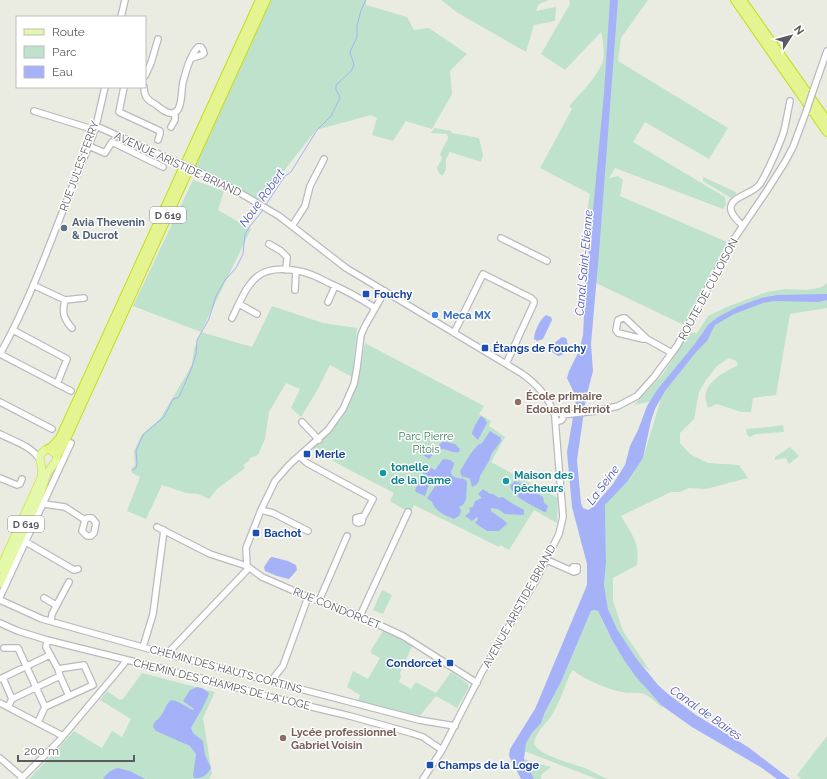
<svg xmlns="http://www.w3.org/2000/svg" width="827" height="779" font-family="Raleway,sans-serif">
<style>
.green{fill:#bfe2cd}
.water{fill:#a5b2f8}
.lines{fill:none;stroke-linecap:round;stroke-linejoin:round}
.stream{stroke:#a5b2f8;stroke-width:1}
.minor-casing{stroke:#b9b9bf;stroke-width:8}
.major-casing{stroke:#d4e561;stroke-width:9}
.highway-casing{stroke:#c7db12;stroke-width:10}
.minor{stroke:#fff;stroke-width:5.5}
.major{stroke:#e4f8aa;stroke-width:7}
.highway{stroke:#e4f490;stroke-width:8}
.minor-bridge-casing{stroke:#b9b9bf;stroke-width:8;stroke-linecap:butt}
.minor-bridge{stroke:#fff;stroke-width:5.5}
.service-dot{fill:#5c6f8a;stroke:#fff;stroke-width:1.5}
.transit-dot{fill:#1a4fb4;stroke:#fff;stroke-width:1.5}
.shop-dot{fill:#3f7fe0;stroke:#fff;stroke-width:1.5}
.education-dot{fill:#8d6e63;stroke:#fff;stroke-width:1.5}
.culture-dot{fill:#0f9aa8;stroke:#fff;stroke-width:1.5}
.labels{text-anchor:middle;stroke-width:3;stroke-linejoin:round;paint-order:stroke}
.shield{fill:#fff;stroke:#8c8c90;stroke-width:1}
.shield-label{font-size:10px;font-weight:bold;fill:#5a5a61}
.street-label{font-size:11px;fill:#5a5a61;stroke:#fff}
.service-label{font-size:11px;font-weight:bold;fill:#4e5e75;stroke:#fff;text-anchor:start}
.transit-label{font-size:11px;font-weight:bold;fill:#164399;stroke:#fff;text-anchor:start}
.shop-label{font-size:11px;font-weight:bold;fill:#366cbe;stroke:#fff;text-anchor:start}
.education-label{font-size:11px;font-weight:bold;fill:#785e54;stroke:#fff;text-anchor:start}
.park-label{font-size:11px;fill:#3b7f5a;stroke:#fff}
.culture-label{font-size:11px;font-weight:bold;fill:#0d838f;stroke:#fff;text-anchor:start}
.water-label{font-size:12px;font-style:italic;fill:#4b53b8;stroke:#fff}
</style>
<rect width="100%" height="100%" fill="#eaece1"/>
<path class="green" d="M271 0H366V5L407 17 414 30 429 28 467 54 450 71 452 94 432 129 406 121 393 141 372 135 377 118 371 115 316 130 260 201 218 177 195 166Z
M441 0H549L539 4 536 11 556 7 555 21 534 25 526 52 458 13Z
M569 0H648L621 38 618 61 728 128 709 159 645 122 633 142 725 197 726 205 723 209 615 168 609 178 618 176 623 180 620 196 727 242 684 325 598 284 582 275 586 217 590 194 540 168 572 109 569 106C579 95 594 80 601 66 606 56 603 42 601 32L565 70 541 54 570 4Z
M435 128 451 131 452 133 479 138 483 155 481 162 450 152 446 159V170L442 176 439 173 437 168 442 158 440 154 448 138 447 134 430 133Z
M703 177 736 192V194L731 198 703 181Z
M193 180 224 191 218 210 251 229 201 332 252 347 272 306 323 323 357 328 352 377 330 365 318 389 301 417 291 408 300 389 286 383 269 412 265 439 258 455 250 458 249 461 243 465 245 468 217 489 209 499 198 494 186 493 162 485 146 519 127 511 140 477 132 473 131 469 135 465 134 451 142 434 160 419 188 372 192 364 194 349 201 332 133 306Z
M827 283V308L790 314 776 395 753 398 751 412H741L717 404 708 408C698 385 721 374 738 365L736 361 729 358 717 366 706 380 699 392 694 419 680 433V443L690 454 708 463 739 465 748 478 706 489 689 488 680 492H671L621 516C632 535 640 542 637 565L613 578V601L623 631 650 671 643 666 636 658 617 629 608 609 604 584 606 563 605 505 627 482 643 458 661 399 634 405 663 374 690 332 697 333 708 316 729 306 767 292 785 289 808 290 822 287Z
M365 343 484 406 479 414 491 421 489 426 505 437 491 462 558 498 557 523 534 510 509 550 500 545 499 547 414 505 410 513 390 501 394 493 344 467 313 449C332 428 350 410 357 382 361 369 362 356 365 343Z
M783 425 784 432 756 434 750 437 747 435 746 429 769 427Z
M790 447 799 456 789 464 786 458 775 460V457Z
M382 590 392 595 383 614 373 610Z
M595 610 598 611C614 649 633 675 661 705L663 709C658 704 652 698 646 695 641 692 633 693 627 693 612 691 584 680 573 670L570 674C564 688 560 702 552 715 546 724 535 732 534 744 542 757 572 763 587 769 594 772 600 776 607 779H597L524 751 526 743 532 733 541 723 545 712 561 682 591 611Z
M383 631 400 638 412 646 400 673 401 677 399 682 411 689 416 682 436 693 451 672 467 683 469 687 457 708 436 696 419 717 358 701 360 695 347 687 353 671 368 679 380 658 371 653V650Z
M142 673 215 692 203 718 212 774 209 779H29L56 751 74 731 102 748 112 731 122 737 131 719 100 700 107 691 120 700 123 699Z
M827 736V779H801L797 775Z
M524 759 551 767 541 775V778L542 779H534Z"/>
<path class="water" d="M610 0H618L599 253 591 344 593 371 586 398 577 460 581 503 583 508 588 510 593 507 613 484 625 465 630 446 638 430 647 406 657 390 694 345 708 325 718 317 737 307 761 298 777 295 827 294V300L818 302 774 301 763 303 734 314 715 325 707 341 697 351 665 391 655 409 651 421 643 458 627 482 605 505 606 563 604 584 608 609 617 629 636 658 658 685 668 694 696 715 748 747 790 779H777L762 768 692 727 661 705 636 677 624 660 612 640 598 611 595 610 591 611 561 682 545 712 541 723 532 733 526 743 524 759 534 779H521L509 756 510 749 535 709 587 585V564L572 507 567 452 576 400 575 395 567 378 569 371 579 351 583 335 585 296 604 93Z
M546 315 551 317 552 320 543 339 537 341 534 339C534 332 540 319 546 315Z
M562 337 566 338C570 346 566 355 558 356L552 352 553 344Z
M481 416 485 419 487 423 478 440 472 434C472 431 478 419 481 416Z
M490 431 501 438V441L492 453 489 461 480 476 479 481 476 485 472 487 470 479 461 475 460 471 471 453 478 445 482 443Z
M443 441 455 444 460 449 459 452C450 454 444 445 436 451 433 453 431 457 429 459L423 455 425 449 429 446 436 448Z
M443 459 450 460 454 463C454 466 451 471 451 473 452 479 462 478 466 480L467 483 466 500 462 506H459L461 511 459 516 454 519C446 516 435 511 432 502L427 498 436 485 439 483V480L443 482 447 481 441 479H435L428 487 425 496 416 492 415 490 426 467 428 466 435 470Z
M515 481 525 485 543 497 544 503 548 506 546 512H544C533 505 514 499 510 486Z
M483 489 490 494H493L499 498 503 497C509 502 517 506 524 510V515L505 514 498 509 491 508V511L505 521 507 524 499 531H487L475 523 478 519 477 517 472 521 465 516 470 512 469 508 473 507 475 501 482 498 478 494Z
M272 557 288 561 296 565 297 570 289 579 277 576 265 571 264 567 270 558Z
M197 687 202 688 209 693C207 701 196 719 191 728L193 733 203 741 205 755 211 768C207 775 202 779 194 778L193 776 196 754 190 746 156 731 153 727C154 721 157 721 160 717 165 711 165 705 171 700 179 701 186 707 193 710L194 709 183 701 190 690Z
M118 768 130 771 145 779H103C107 773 111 770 118 768Z"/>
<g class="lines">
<path class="stream" d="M265 206 285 176 291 172 317 130 331 116 340 98 339 95 336 90V85L351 71 354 65 350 52 357 37V26L361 10 366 0
M133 470 136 468 137 463 136 451 143 435 164 417 173 399 178 398 180 395 192 367 196 354 197 340 209 319 216 296 225 280 236 268 243 254 245 234 250 226 264 209
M462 479 463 476"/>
<defs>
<path id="minor" d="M121 17 125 0
M145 76 151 63 158 39
M124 87 119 112 160 131V134L158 140
M144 87C144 96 147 100 155 104 160 108 168 115 174 113 183 110 181 89 183 82 186 71 190 55 198 47H201L203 50 204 53 202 55 192 58
M813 91 827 51
M34 111 95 130
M96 126 179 163
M171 127 175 120V112
M89 146 105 153 112 142 163 167
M200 172 235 190 279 216 346 268 521 373C537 384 549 397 555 416
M292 226 305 206 310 186 324 159
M743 226C738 221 729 213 731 206 733 196 753 194 760 184 767 173 780 144 784 131 786 122 788 111 790 101
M501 238 547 261
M269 244 281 251 287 257 286 270
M33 285 65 300 84 298
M295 290 296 271
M385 291 365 326 361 335 357 368 354 384 343 409 328 430 290 464 275 481 261 510 246 548 247 566 262 577 308 597 360 616 403 636 477 683
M65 300C62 312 63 318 72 328
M328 302 335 286
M239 304 257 314
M232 318C239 304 246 285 258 276 270 267 290 269 303 272 312 274 321 279 329 283 345 290 360 298 375 308
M13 330 67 359 57 384
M454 333 483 274 531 298 534 301V303L506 364
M647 339H643L618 333 616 330 618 320 623 318H625L647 339 672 353
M0 354C37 288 59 215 89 146L96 126 105 87
M0 354 71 391
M0 402 52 429
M555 417a4 4 0 1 1 8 0a4 4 0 1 1-8 0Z
M562 415 596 411 618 406 637 396 654 377 677 346 734 239 766 192 785 162 793 147 806 112
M302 422 319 440
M0 434C13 441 32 446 40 460
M299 456 307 463 373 499 364 516 356 518V522L358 523 362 522 363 517
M0 478 17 485 20 484 22 479
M44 504 65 507 85 520 87 518H92L96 523 94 533 91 536H87L82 531 85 520
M261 510 273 513 308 531
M157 527 210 554 247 566
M26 542 74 570 78 569
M547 560 574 572 577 571V567H573V571
M0 597 71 443
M44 598 56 605
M0 600 42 619 167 654 419 720 455 726
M319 601 347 536
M360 616 408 512
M51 621 52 614 69 582
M0 623 18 631 47 640 216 682 270 697 350 716 411 733 423 737 442 750
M47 640 46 647 58 669
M143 647 153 614 164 530
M4 648H18L45 707 38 722
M167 654 247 570V566
M60 676 69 696
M3 678 12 699
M0 679 50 655
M271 681 283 666 308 597
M0 703 63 736
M8 707 12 699 60 676 58 669 84 665 93 685 45 707
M0 758 22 777
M21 779 58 742 123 665 126 660
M423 779 442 750 482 672 536 580 559 534 563 517 555 418"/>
<path id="major" d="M0 569 41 478C44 466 39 464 40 455L45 450H51L57 455 56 461 47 473 40 495 0 583"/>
<path id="highway" d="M735 0 827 132
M742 0 827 121
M48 449 52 447 60 438 260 0
M57 455 66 439 266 0"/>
</defs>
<use href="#minor" class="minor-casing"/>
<use href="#major" class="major-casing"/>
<use href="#highway" class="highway-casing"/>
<use href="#minor" class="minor"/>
<use href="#major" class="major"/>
<use href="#highway" class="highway"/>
<defs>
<path id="minor-bridge" d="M806 112 813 91
M179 163 200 172"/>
</defs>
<use href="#minor-bridge" class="minor-bridge-casing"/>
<use href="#minor-bridge" class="minor-bridge"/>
</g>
<circle class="service-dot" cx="64" cy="228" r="4"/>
<g class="transit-dot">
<rect x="362" y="290" width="8" height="8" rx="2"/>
<rect x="481" y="344" width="8" height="8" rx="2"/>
<rect x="303" y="450" width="8" height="8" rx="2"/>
<rect x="252" y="529" width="8" height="8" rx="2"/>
<rect x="446" y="659" width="8" height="8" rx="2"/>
<rect x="426" y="761" width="8" height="8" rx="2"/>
</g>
<circle class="shop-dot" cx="435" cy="315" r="4"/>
<g class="education-dot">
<circle cx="518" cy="402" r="4"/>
<circle cx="283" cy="738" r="4"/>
</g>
<g class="culture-dot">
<circle cx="383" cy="473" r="4"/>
<circle cx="506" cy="481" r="4"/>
</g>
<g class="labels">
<g class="shield">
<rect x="150" y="207" width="36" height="16" rx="3"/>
<rect x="8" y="516" width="36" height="16" rx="3"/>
</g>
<g class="shield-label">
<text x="168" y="219">D 619</text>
<text x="26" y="528">D 619</text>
</g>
<g class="street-label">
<text transform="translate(178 164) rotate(25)" y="4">AVENUE ARISTIDE BRIAND</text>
<text transform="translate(79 166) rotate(-70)" y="4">RUE JULES FERRY</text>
<text transform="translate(708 289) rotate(-62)" y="4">ROUTE DE CULOISON</text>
<text transform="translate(519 606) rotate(-61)" y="4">AVENUE ARISTIDE BRIAND</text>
<text transform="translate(337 608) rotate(22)" y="4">RUE CONDORCET</text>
<text transform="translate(226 669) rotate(15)" y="4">CHEMIN DES HAUTS CORTINS</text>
<text transform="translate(222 684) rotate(14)" y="4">CHEMIN DES CHAMPS DE LA LOGE</text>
</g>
<g class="service-label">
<text x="72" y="226">Avia Thevenin<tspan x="72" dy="13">&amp; Ducrot</tspan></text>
</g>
<g class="transit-label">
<text x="374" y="298">Fouchy</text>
<text x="493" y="352">Étangs de Fouchy</text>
<text x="315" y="458">Merle</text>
<text x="264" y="537">Bachot</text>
<text x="442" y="667" text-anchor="end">Condorcet</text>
<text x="438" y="769">Champs de la Loge</text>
</g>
<g class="shop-label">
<text x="443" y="319">Meca MX</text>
</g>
<g class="education-label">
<text x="526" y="400">École primaire<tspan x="526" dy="13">Edouard Herriot</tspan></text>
<text x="291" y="736">Lycée professionnel<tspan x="291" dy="13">Gabriel Voisin</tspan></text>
</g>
<g class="park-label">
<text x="426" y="440">Parc Pierre<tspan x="426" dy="13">Pitois</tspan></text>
</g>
<g class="culture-label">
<text x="391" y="471">tonelle<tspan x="391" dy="13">de la Dame</tspan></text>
<text x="514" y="479">Maison des<tspan x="514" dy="13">pêcheurs</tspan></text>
</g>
<g class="water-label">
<text transform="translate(262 198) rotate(-54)" y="4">Noue Robert</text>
<text transform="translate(584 263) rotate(-85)" y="4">Canal Saint-Etienne</text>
<text transform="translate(603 485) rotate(-53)" y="4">La Seine</text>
<text transform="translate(706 713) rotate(35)" y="4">Canal de Baires</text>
</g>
</g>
<rect x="16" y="16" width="130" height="72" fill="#ffffff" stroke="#bdbdc0"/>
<rect x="24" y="29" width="20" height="6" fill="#e4f8aa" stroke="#bdbdc0"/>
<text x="52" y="36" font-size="12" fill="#5a5a61">Route</text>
<rect x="24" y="46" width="20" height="12" fill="#bfe2cd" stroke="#bdbdc0"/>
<text x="52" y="56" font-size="12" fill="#5a5a61">Parc</text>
<rect x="24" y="66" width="20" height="12" fill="#a5b2f8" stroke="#bdbdc0"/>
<text x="52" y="76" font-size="12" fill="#5a5a61">Eau</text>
<g transform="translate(791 36) rotate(54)" stroke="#ffffff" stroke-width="3" paint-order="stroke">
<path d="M0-3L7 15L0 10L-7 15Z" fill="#5a5a61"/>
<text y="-6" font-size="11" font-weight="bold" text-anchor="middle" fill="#5a5a61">N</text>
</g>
<path d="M18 755v6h116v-6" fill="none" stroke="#5a5a61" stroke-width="2"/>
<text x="24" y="755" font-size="12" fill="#5a5a61" stroke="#ffffff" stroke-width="3" paint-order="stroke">200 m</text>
</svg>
